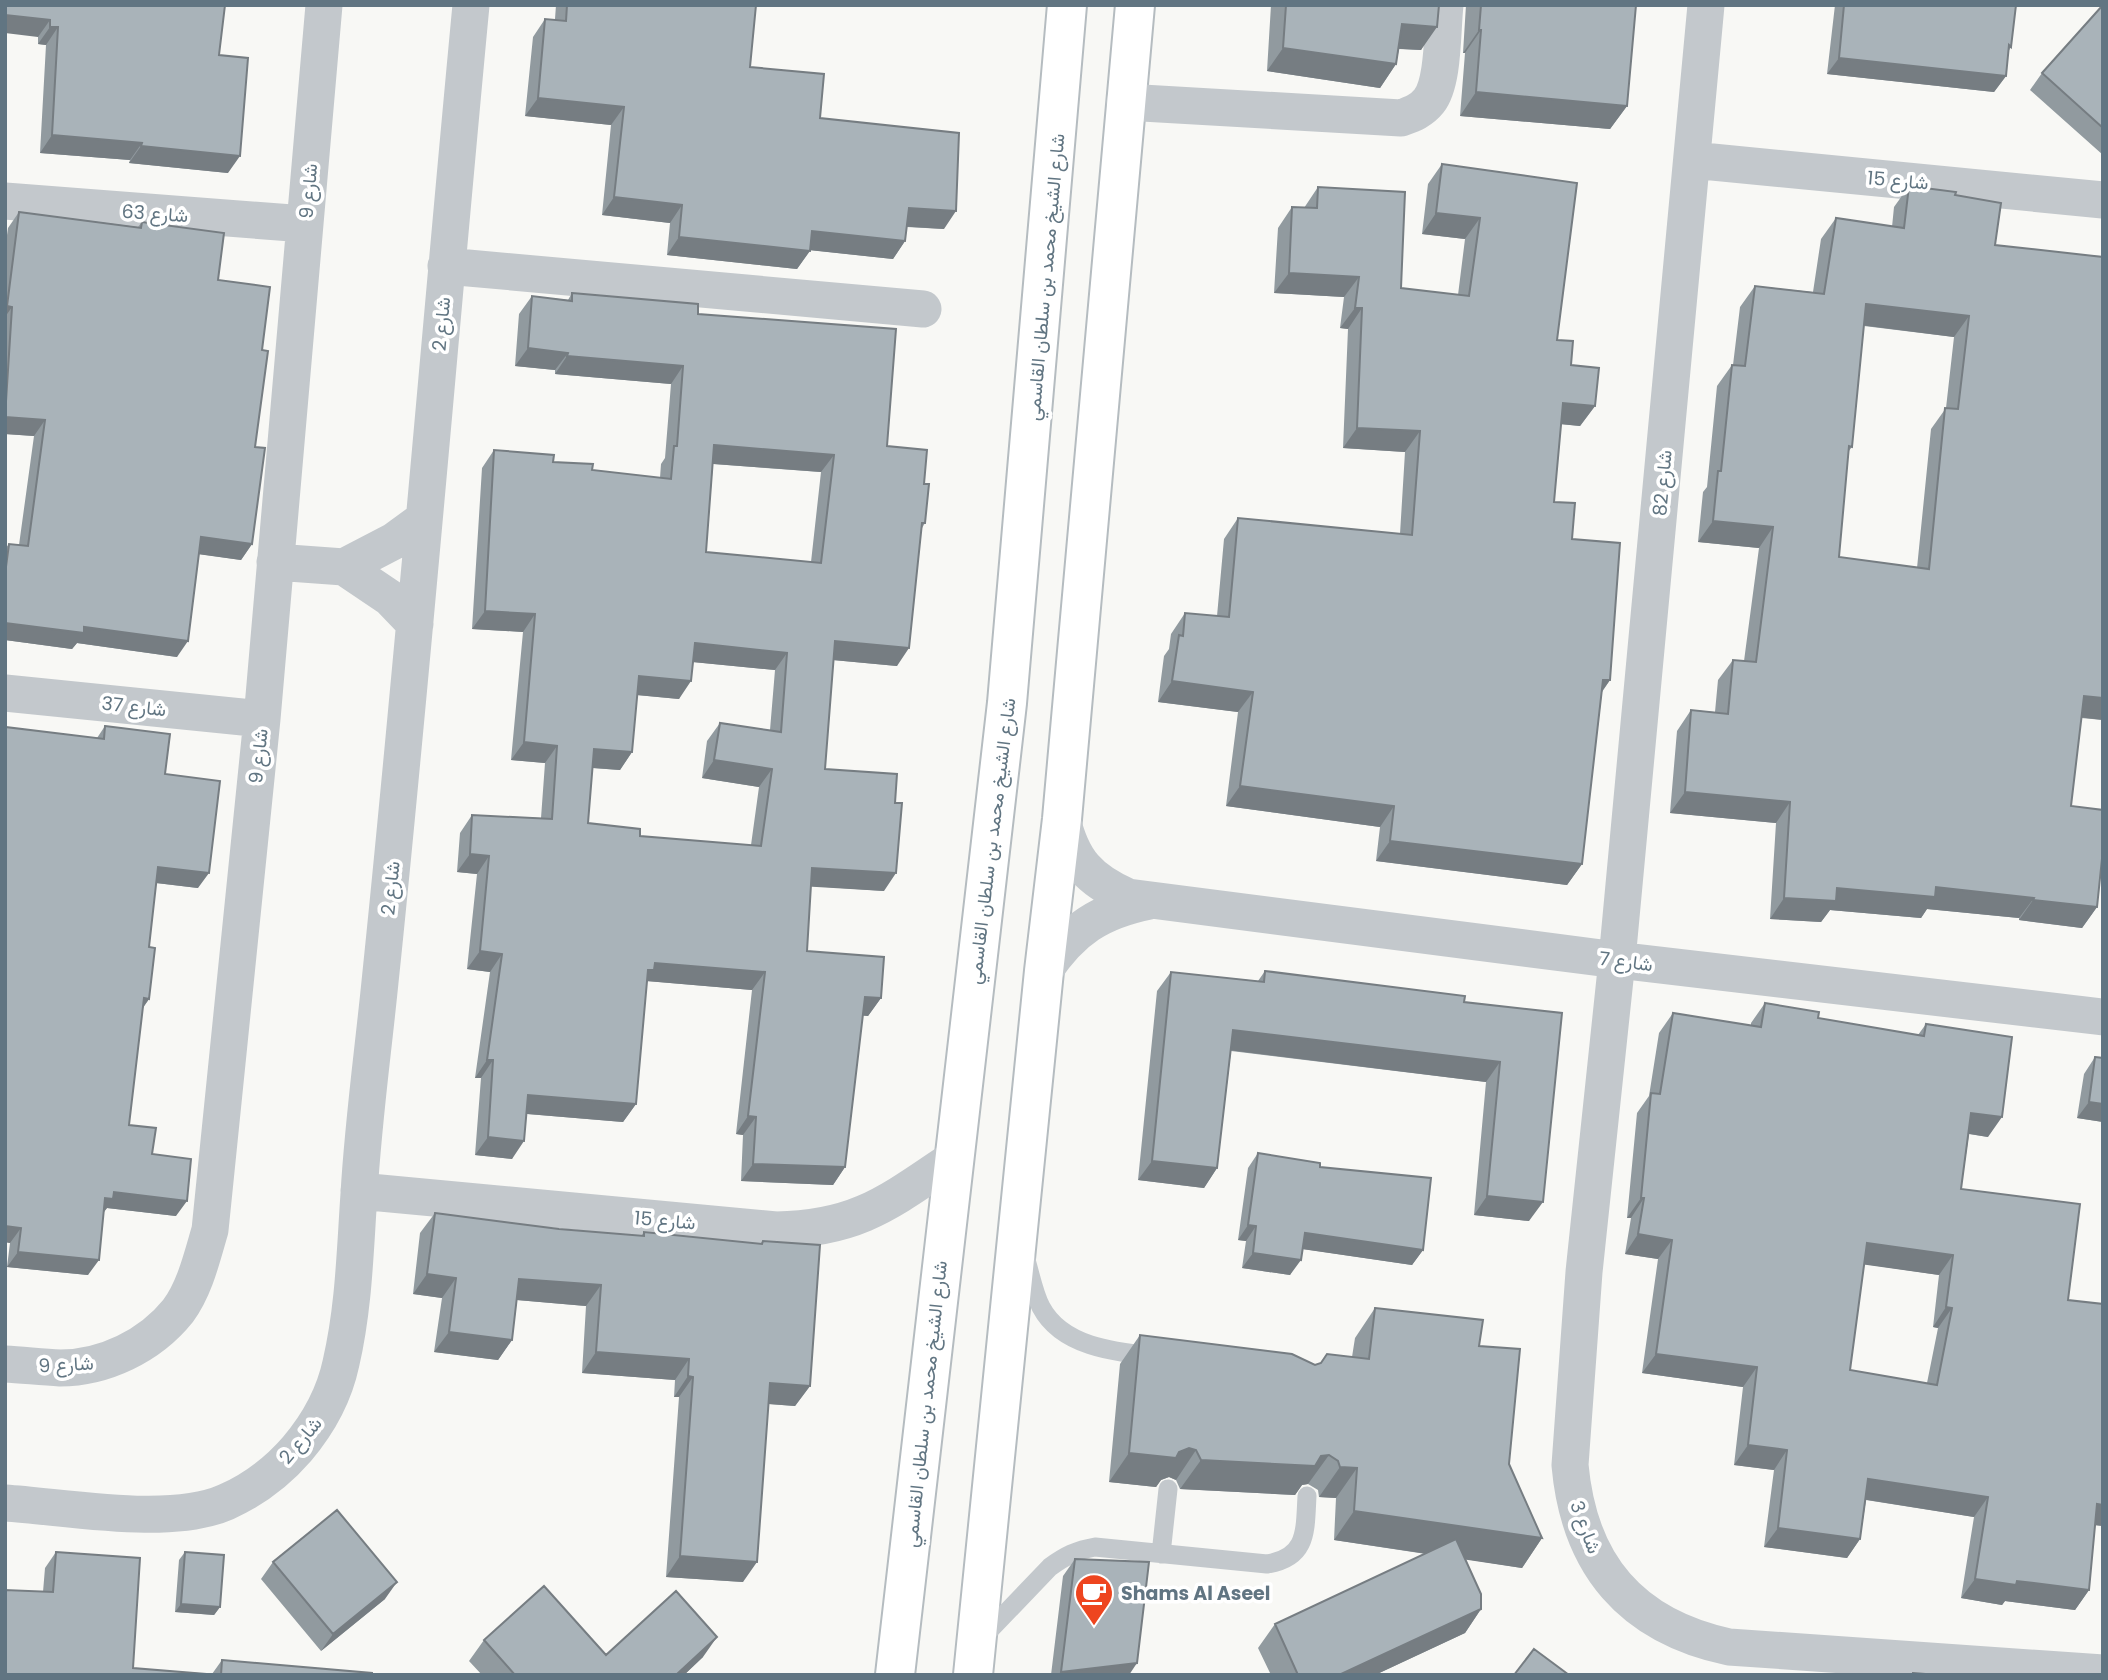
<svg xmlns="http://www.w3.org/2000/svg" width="2108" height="1680" font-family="Poppins,Vazirmatn,sans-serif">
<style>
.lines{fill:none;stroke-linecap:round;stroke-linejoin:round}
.secondary-casing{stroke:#b5bcc0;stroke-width:42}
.lane{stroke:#c3c8cc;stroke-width:19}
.street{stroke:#c3c8cc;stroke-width:37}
.secondary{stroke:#fff;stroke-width:38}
.wall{fill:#919a9f;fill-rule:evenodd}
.shaded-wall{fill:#767d82}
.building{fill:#a9b3b9;stroke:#767d82;stroke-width:2;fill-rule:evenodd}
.labels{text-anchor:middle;stroke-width:7;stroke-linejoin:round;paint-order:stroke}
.street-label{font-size:19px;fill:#617582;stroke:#fff}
.poi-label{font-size:19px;font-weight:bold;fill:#617582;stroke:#fff;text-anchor:start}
</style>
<rect width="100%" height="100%" fill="#f8f8f5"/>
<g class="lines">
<defs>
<path id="secondary" d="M895 1675 1007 703 1067 5
M973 1675 1044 971 1062 819 1135 5"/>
</defs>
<use href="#secondary" class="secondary-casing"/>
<path class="lane" d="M1024 1254C1030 1271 1033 1292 1041 1307 1062 1347 1115 1352 1154 1356
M1161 1554 1168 1489
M980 1640 1050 1567C1065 1556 1077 1550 1095 1547L1267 1564C1308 1558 1305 1530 1307 1496"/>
<path class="street" d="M1706 5 1617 960 1584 1272 1570 1465C1579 1565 1631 1626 1729 1647L2103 1673
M1125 102 1401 118C1412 114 1421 111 1429 101 1444 82 1442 30 1445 5
M1692 160 2103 200
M5 201 305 224
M446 266 923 309
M275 562 344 567 390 598 415 624
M344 567 394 541 424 519
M5 693 262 719
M1062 819C1072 861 1089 880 1128 897L1617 960 2103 1017
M1044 971C1072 929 1100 911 1149 901
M359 1191 776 1230C857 1229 889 1202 953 1159
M5 1364C23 1365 41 1367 60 1368 104 1368 150 1346 178 1311 195 1288 202 1257 210 1230L262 719 324 5
M5 1503C67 1507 170 1527 226 1502 253 1490 278 1471 297 1449 319 1423 334 1396 341 1363 354 1307 355 1251 359 1194 363 1123 373 1052 380 982 414 656 440 331 471 5"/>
<use href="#secondary" class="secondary"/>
</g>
<path class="wall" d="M5 5 219 55 228 173 129 163 130 160 40 153 46 45 38 44V37Z
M556 5H756L750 67 820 118 944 229 907 227 905 241 893 259 810 250 797 269 667 255 670 223 602 215 611 125 525 116 533 37 545 19H555Z
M1271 5H1439L1421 50 1399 49 1396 64 1380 88 1267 71Z
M1466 5H1635L1627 106 1610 129 1460 116 1465 53H1463Z
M1835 5H2016L2011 47 2008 52 2006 76 1994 92 1827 74Z
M2103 7V155L2030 90 2042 73Z
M1442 164 1577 183 1557 340 1595 406 1580 426 1561 424 1554 502 1572 539 1610 680 1602 692 1582 864 1567 885 1376 861 1380 827 1226 806 1238 712 1158 702 1164 656 1169 649 1171 634 1185 613 1217 616 1224 539 1238 518 1400 534 1405 452 1343 448 1348 329 1340 328 1344 297 1274 293 1278 228 1292 207 1304 208 1318 187 1401 288 1458 295 1465 239 1422 234 1428 184Z
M1909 186 1955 195 1995 245 2103 720 2081 718 2071 806 2097 907 2082 928 2019 920V918L1927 909 1921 918 1830 910 1821 922 1770 919 1776 823 1670 813 1677 731 1691 710 1715 712 1718 680 1733 660 1744 661 1759 548 1698 542 1703 492 1707 487 1717 386 1732 365H1733L1740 307 1755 286 1813 292 1821 239 1836 218 1892 227 1894 207ZM1864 326 1954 337 1946 408 1931 429 1917 568 1839 557 1848 452 1852 447Z
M19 212 138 227 142 222 218 280 262 350 255 447 252 544 241 560 199 554 177 657 77 643 72 649 5 640V549L9 544 19 545 34 436 5 434V249L8 228Z
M572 293 698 314 887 446 924 484 925 523 922 528 897 666 833 660 825 769 884 891 811 886 807 951 881 998 868 1016 862 1015 845 1167 833 1185 741 1181 743 1135 736 1134 752 990 647 981 636 1104 623 1122 527 1114 512 1159 475 1155 481 1078H475L490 972 467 969 477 874 457 872 460 833 472 815 541 818 545 763 511 760 523 632 472 629 482 468 494 450 592 470 660 478 661 464 665 458 671 384 555 374V370L515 366 519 314 532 296 568 300ZM713 464 821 472 811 562 706 552ZM693 662 775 670 770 730 720 723 707 741 702 778 759 787 751 845 640 836 588 823 592 768 620 770 632 752 637 695 679 699Z
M105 726 165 774 198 888 156 883 149 947V999L143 1008 129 1125 152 1154 176 1216 107 1208 104 1212 88 1275 7 1267 10 1243 5 1242V727L97 738Z
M1265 971 1464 1002 1562 1013 1529 1221 1474 1215 1486 1082 1231 1051 1217 1168 1204 1188 1138 1180 1157 991 1171 972 1258 981Z
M1765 1003 1818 1018 1918 1035 1926 1024 1988 1137 1969 1134 1961 1189 2068 1300 2103 1304V1526L2095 1525 2089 1590 2075 1610 2005 1601 2002 1605 1961 1598 1974 1517 1866 1500 1860 1539 1847 1558 1764 1547 1774 1470 1734 1465 1743 1387 1642 1373 1658 1259 1625 1254 1631 1218H1627L1637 1113 1649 1096 1659 1033 1673 1013 1751 1026V1023ZM1864 1264 1939 1275 1933 1327 1938 1328 1927 1383 1850 1370Z
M2095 1057 2103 1058V1122L2077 1118 2084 1074Z
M1258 1153 1320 1167 1423 1250 1412 1265 1303 1249 1290 1275 1242 1268 1246 1241 1238 1240 1248 1168Z
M435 1213 559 1229 641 1236 644 1232 760 1244 763 1241 810 1386 795 1406 769 1404 743 1582 666 1577 679 1397H674L675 1380 582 1373 586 1306 517 1300 512 1340 498 1360 434 1352 442 1298 413 1294 420 1233Z
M1375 1308 1479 1346 1509 1464 1542 1538 1522 1568 1465 1559 1481 1609 1465 1633 1375 1675H1271L1258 1648 1275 1624 1426 1554 1334 1540 1336 1498 1319 1497 1318 1490 1308 1484 1302 1485 1295 1495 1180 1489 1176 1480 1169 1477 1161 1480 1156 1487 1109 1482 1120 1364 1140 1335 1315 1365 1320 1363 1327 1354 1352 1357 1355 1338Z
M56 1552 133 1668 212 1674 222 1660 372 1675H5L43 1592 45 1568Z
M185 1552 220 1607 214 1615 175 1612 179 1560Z
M1075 1559 1129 1675H1051L1063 1576Z
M273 1562 385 1599 321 1651 261 1579Z
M484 1640 606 1655 703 1657 684 1675H482L469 1661Z"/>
<path class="shaded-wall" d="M5 15 50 20 38 37 5 33Z
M1402 24 1437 27 1421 50 1385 48Z
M50 27H58L46 45 38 44Z
M1479 30H1481L1465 53H1463Z
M1283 48 1396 64 1380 88 1267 71Z
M1839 58 2006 76 1994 92 1827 74Z
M1476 92 1627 106 1610 129 1460 116Z
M538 98 624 107 611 125 525 116Z
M52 135 142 143 130 160 40 153Z
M141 146 240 156 228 173 129 163Z
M614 197 682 205 670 223 602 215Z
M909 208 956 211 944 229 896 226Z
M1436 213 1480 218 1465 239 1422 234Z
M812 231 905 241 893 259 799 249Z
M679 237 810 251 797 269 667 255Z
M1289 273 1359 277 1344 297 1274 293Z
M1866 304 1969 316 1954 337 1852 324Z
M7 306 12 307 5 317V309Z
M1355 308H1362L1348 329 1340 328Z
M528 348 568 353 555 370 515 366Z
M567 356 683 366 671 384 555 374Z
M1563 403 1595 406 1580 426 1549 423Z
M5 417 45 420 34 436 5 434Z
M1357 428 1420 431 1405 452 1343 448Z
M714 445 834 455 821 472 701 463Z
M1713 521 1773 527 1759 548 1698 542Z
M201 537 252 544 241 560 190 553Z
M485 611 535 614 523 632 472 629Z
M5 623 84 627 188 641 177 657 77 643 72 649 5 640Z
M835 641 909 648 897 666 822 659Z
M695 643 787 653 775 670 682 661Z
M639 676 691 681 679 699 626 694Z
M1603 680H1610L1595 701Z
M1172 681 1253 692 1238 712 1158 702Z
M2084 696 2103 698V720L2069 716Z
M524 742 557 746 545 763 511 760Z
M594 749 632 752 620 770 581 767Z
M714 760 772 769 759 787 702 778Z
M1240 786 1394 806 1380 827 1226 806Z
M1685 792 1790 802 1776 823 1670 813Z
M1390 841 1582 864 1567 885 1376 861Z
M470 854 489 856 477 874 457 872Z
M158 867 209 873 198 888 148 882Z
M812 868 896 873 884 891 800 886Z
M1936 887 2034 898 2019 918 1927 909 1921 918 1830 910 1821 922 1770 919 1784 898 1837 888Z
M2033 900 2097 907 2082 928 2019 920Z
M480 951 502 954 490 972 467 969Z
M655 963 765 972 752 990 646 981 648 970Z
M865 997 881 998 868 1016 852 1015Z
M144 998 149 999 138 1014Z
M1233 1030 1500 1062 1486 1082 1220 1049Z
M487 1060H493L481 1078H475Z
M528 1095 636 1104 623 1122 516 1113Z
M2089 1102 2103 1104V1122L2077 1118Z
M1971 1113 2002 1117 1988 1137 1958 1132Z
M748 1116 756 1117 743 1135 736 1134Z
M488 1137 524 1141 512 1159 475 1155Z
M1152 1161 1217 1168 1204 1188 1138 1180Z
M753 1164 845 1167 833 1185 741 1181Z
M114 1192 187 1201 176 1216 107 1208 102 1214 105 1198Z
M1487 1196 1543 1202 1529 1221 1474 1215Z
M1641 1198H1644L1631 1218H1627Z
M1248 1225 1256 1226 1246 1241 1238 1240Z
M5 1226 21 1228 10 1243 5 1242Z
M1305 1233 1423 1250 1412 1265 1295 1248Z
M1638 1234 1672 1240 1658 1259 1625 1254Z
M1867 1243 1953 1255 1939 1275 1853 1263Z
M18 1252 99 1260 88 1275 7 1267Z
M1253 1253 1301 1260 1290 1275 1242 1268Z
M427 1274 456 1278 442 1298 413 1294Z
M519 1279 601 1285 586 1306 505 1299Z
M1946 1307 1952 1308 1938 1328 1933 1327Z
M449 1332 512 1340 498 1360 434 1352Z
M596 1352 689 1359 675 1380 582 1373Z
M1656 1354 1757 1367 1743 1387 1642 1373Z
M688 1376 693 1377 679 1397H674Z
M770 1383 810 1386 795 1406 756 1403Z
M1748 1445 1787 1450 1774 1470 1734 1465Z
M1189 1448 1196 1450 1176 1480 1169 1477 1161 1480 1156 1487 1109 1482 1129 1453 1179 1452Z
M1329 1455 1308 1484 1302 1485 1295 1495 1180 1489 1201 1460 1321 1456Z
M1340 1467 1357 1468 1336 1498 1319 1497Z
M1868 1479 1988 1497 1974 1517 1855 1498Z
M2097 1504 2103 1505V1526L2084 1524Z
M1354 1511 1542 1538 1522 1568 1334 1540Z
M1778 1528 1860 1539 1847 1558 1764 1547Z
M680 1556 757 1562 743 1582 666 1577Z
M1975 1579 2017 1581 2089 1590 2075 1610 2005 1601 2002 1605 1961 1598Z
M397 1582 385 1599 321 1651 333 1634Z
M181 1604 220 1607 214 1615 175 1612Z
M1481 1609 1465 1633 1375 1675H1339Z
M717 1637 703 1657 684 1675H676Z
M1137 1663 1129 1675H1059L1061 1672Z"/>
<path class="building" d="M5 5H225L219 55 248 58 240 156 141 146 142 143 52 135 58 27H50V20L5 15Z
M567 5H756L750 67 824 74 820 118 959 133 956 211 909 208 905 241 812 231 810 251 679 237 682 205 614 197 624 107 538 98 545 19 566 21Z
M1286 5H1439L1437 27 1402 24 1396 64 1283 48Z
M1481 5H1636L1627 106 1476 92 1481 30H1479Z
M1844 5H2016L2011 47 2009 45 2006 76 1839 58Z
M2102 6 2103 7V128L2042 73Z
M1442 164 1577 183 1557 340 1573 341 1571 365 1599 368 1595 406 1563 403 1554 502 1575 503 1572 539 1620 543 1610 680H1603L1582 864 1390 841 1394 806 1240 786 1253 692 1172 681 1179 635 1183 636 1185 613 1229 617 1238 518 1412 535 1420 431 1357 428 1362 308H1355L1359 277 1289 273 1292 207 1317 208 1318 187 1405 192 1401 288 1469 296 1480 218 1436 213Z
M1909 186 1956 192 1955 195 2001 203 1995 245 2103 257V698L2084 696 2071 806 2103 810V849L2097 907 2033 900 2034 898 1936 887 1935 897 1837 888 1836 901 1784 898 1790 802 1685 792 1691 710 1728 714 1733 660 1756 662 1773 527 1713 521 1718 471H1721L1732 365 1745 366 1755 286 1824 294 1836 218 1904 228ZM1866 304 1969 316 1958 409 1945 408 1929 569 1839 557 1849 446 1852 447Z
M19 212 141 228 142 222 224 233 218 280 270 287 262 350 268 351 255 447 265 448 252 544 201 537 188 641 84 627V633L5 623V574L9 544 28 546 45 420 5 417 12 307 7 306Z
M572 293 698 304V314L896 329 887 446 927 450 924 484H929L925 523H922L909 648 835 641 825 769 897 774 895 803H902L896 873 812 868 807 951 884 957 881 998 865 997 845 1167 753 1164 756 1117 748 1116 765 972 655 963 654 970H648L636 1104 528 1095 524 1141 488 1137 493 1060H487L502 954 480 951 489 856 470 854 472 815 552 819 557 746 524 742 535 614 485 611 494 450 554 455 553 462 593 464 592 470 671 479 674 446H677L683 366 567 356 568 353 528 348 532 296 572 301ZM714 445 834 455 821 563 706 552ZM695 643 787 653 781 732 720 723 714 760 772 769 761 846 640 836V829L588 823 594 749 632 752 639 676 691 681Z
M105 726 170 734 165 774 220 781 209 873 158 867 149 947 155 948 149 999 144 998 129 1125 156 1128 152 1154 191 1159 187 1201 114 1192 113 1199 105 1198 99 1260 18 1252 21 1228 5 1226V727L104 739Z
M1265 971 1465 996 1464 1002 1562 1013 1543 1202 1487 1196 1500 1062 1233 1030 1217 1168 1152 1161 1171 972 1264 982Z
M1765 1003 1819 1012 1818 1018 1924 1036 1926 1024 2012 1037 2002 1117 1971 1113 1961 1189 2080 1204 2068 1300 2103 1304V1505L2097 1504 2089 1590 2017 1581 2016 1585 1975 1579 1988 1497 1868 1479 1860 1539 1778 1528 1787 1450 1748 1445 1757 1367 1656 1354 1672 1240 1638 1234 1644 1198H1641L1651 1093 1660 1094 1673 1013 1761 1027ZM1867 1243 1953 1255 1946 1307 1952 1308 1937 1385 1850 1370Z
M2095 1057 2103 1058V1104L2089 1102Z
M1258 1153 1320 1163V1167L1431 1178 1423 1250 1305 1233 1301 1260 1253 1253 1256 1226 1248 1225Z
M435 1213 559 1229 644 1236V1232L762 1244 763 1241 820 1245 810 1386 770 1383 757 1562 680 1556 693 1377 688 1376 689 1359 596 1352 601 1285 519 1279 512 1340 449 1332 456 1278 427 1274Z
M1375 1308 1483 1320 1479 1346 1520 1349 1509 1464 1542 1538 1354 1511 1357 1468 1340 1467 1338 1461 1329 1455 1321 1456 1315 1466 1201 1460 1196 1450 1189 1448 1179 1452 1176 1458 1129 1453 1140 1335 1292 1354 1315 1365 1321 1363 1327 1354 1369 1359Z
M337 1510 397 1582 333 1634 273 1562Z
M1456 1539 1481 1594V1609L1339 1675H1298L1275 1624Z
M56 1552 140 1558 133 1668 219 1675H5V1590L53 1592Z
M185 1552 224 1555 220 1607 181 1604Z
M1075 1559 1149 1562 1137 1663 1061 1672Z
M544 1586 606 1655 676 1591 717 1637 677 1674 678 1675H515L484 1640Z
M1534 1649 1569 1675H1514Z
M222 1660 372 1673V1675H221Z
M1913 1673 1938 1675H1913Z"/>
<defs>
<symbol id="cafe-pin" viewBox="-11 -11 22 30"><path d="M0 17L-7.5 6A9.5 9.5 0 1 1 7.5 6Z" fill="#ee451f" stroke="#fff"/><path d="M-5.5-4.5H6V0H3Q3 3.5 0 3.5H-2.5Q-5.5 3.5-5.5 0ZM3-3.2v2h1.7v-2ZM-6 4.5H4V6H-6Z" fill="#fff"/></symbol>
</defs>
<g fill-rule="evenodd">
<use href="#cafe-pin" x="1072" y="1571" width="44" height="60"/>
</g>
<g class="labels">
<g class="street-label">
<text transform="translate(1898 180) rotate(5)" y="7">شارع 15</text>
<text transform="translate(308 191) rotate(-85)" y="7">شارع 9</text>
<text transform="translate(155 213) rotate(4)" y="7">شارع 63</text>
<text transform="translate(1045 277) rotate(-85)" y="7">شارع الشيخ محمد بن سلطان القاسمي</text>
<text transform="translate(441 324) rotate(-85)" y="7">شارع 2</text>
<text transform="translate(1662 483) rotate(-85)" y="7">شارع 82</text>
<text transform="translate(134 706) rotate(6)" y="7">شارع 37</text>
<text transform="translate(258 756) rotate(-84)" y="7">شارع 9</text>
<text transform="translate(991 841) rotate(-83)" y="7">شارع الشيخ محمد بن سلطان القاسمي</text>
<text transform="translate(390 888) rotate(-84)" y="7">شارع 2</text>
<text transform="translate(1626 961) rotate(7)" y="7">شارع 7</text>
<text transform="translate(665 1220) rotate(5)" y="7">شارع 15</text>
<text transform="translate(66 1364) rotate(-3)" y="7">شارع 9</text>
<text transform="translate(925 1404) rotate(-84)" y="7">شارع الشيخ محمد بن سلطان القاسمي</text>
<text transform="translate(300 1440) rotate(-50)" y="7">شارع 2</text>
<text transform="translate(1586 1527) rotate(69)" y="7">شارع 3</text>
</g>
<g class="poi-label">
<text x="1121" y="1600">Shams Al Aseel</text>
</g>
</g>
<rect width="2108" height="1680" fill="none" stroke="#617582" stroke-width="14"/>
</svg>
